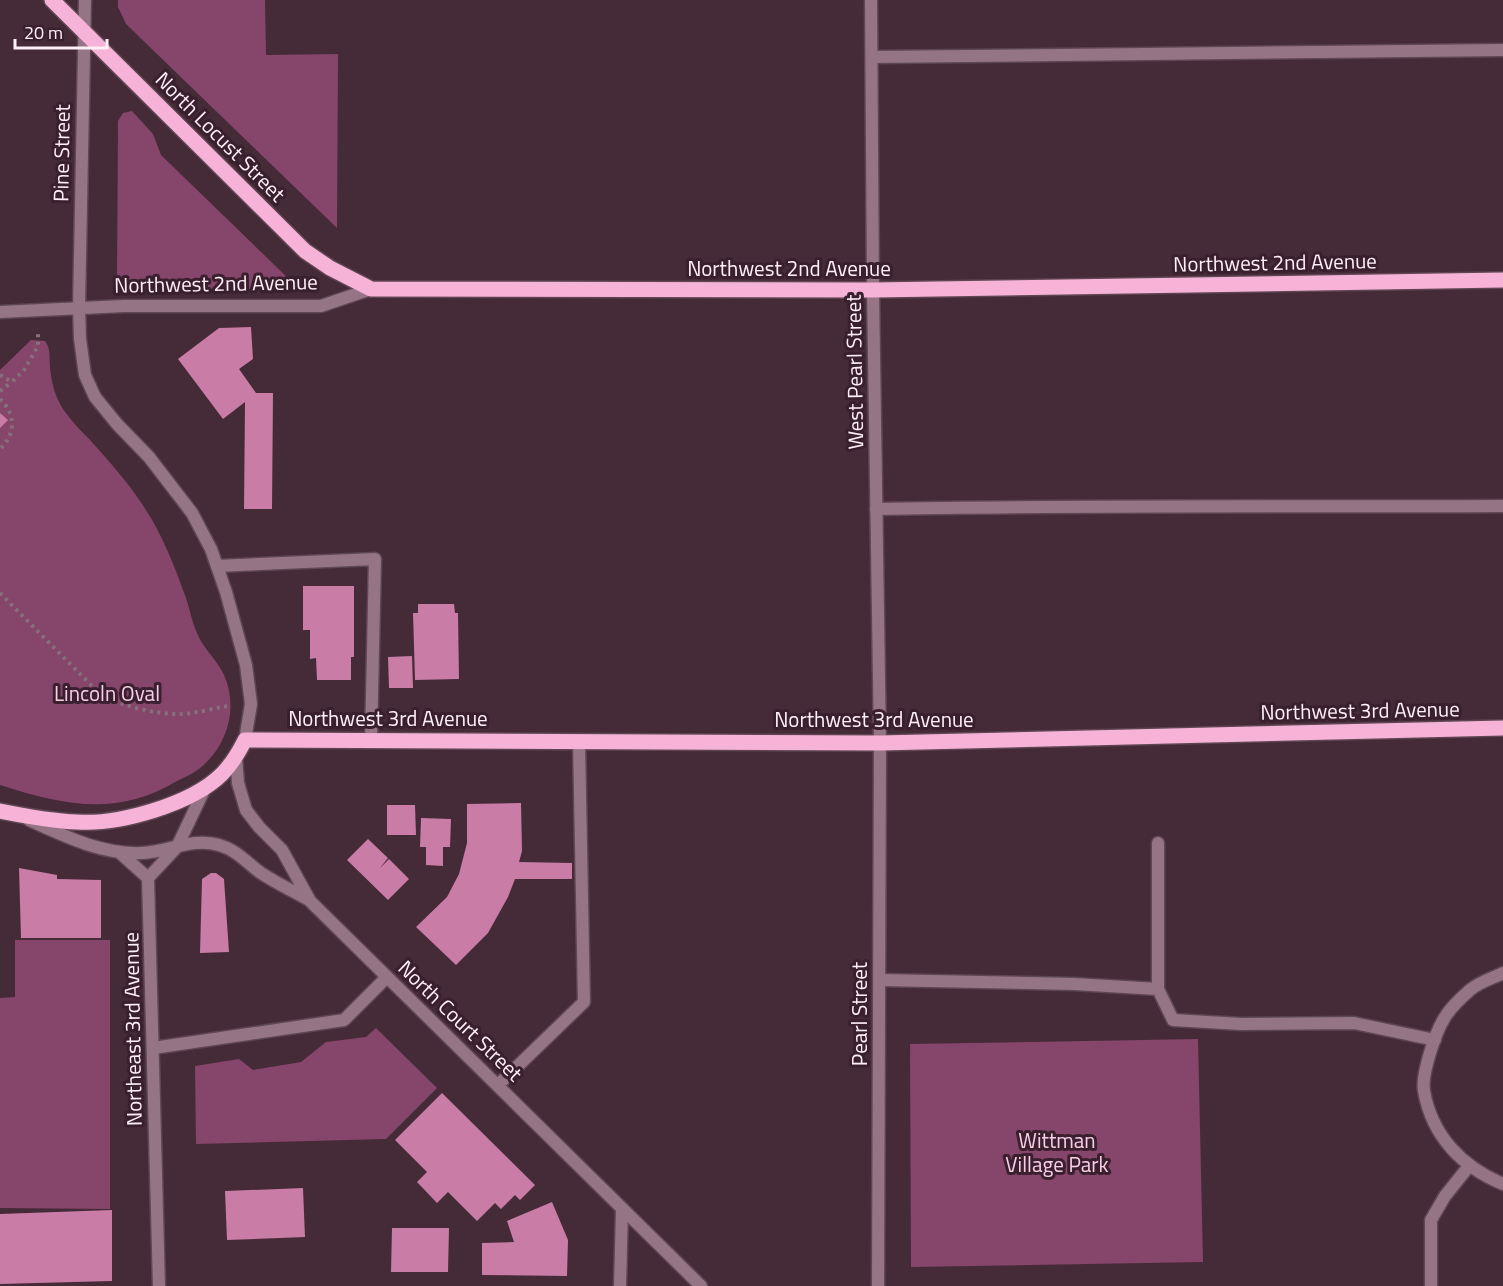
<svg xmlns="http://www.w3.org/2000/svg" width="1503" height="1286" font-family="'Titillium Web',sans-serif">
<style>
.green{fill:#86456a}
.building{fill:#c97ca6}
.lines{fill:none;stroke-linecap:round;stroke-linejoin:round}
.service-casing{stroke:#5f4653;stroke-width:15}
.minor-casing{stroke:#5f4653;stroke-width:15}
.primary-casing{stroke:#5f4653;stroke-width:18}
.path{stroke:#86707b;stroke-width:4;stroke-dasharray:3 4.5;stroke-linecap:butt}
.service{stroke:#957485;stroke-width:12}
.minor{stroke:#957485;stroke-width:12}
.primary{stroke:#f7b2d7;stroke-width:15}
.labels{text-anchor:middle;stroke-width:6;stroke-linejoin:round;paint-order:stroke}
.street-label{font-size:21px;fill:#fff0f7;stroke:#3a202e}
.park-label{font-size:21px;fill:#f9cee4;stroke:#3a202e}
</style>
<rect width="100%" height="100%" fill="#452a38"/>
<path class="green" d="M118 0H265L266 55 338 54 337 228 126 24 118 7Z
M132 111 153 134 161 155 293 283 294 289H128L117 282 118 121 123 113Z
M31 340 45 341C51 349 49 356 50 367 51 382 56 401 66 413 73 423 82 432 90 440 108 460 127 481 142 504 162 533 174 565 186 598 190 610 192 622 197 633 203 649 217 659 224 675 239 708 227 747 199 769 193 773 186 777 179 780 117 817 66 806 0 785V370Z
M15 940H110V1209L0 1208V998L15 997Z
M376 1028 437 1088 386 1139 196 1144 195 1066 239 1059 253 1070 301 1062 326 1042 366 1037Z
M1198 1039 1203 1262 911 1267 910 1044Z"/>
<path class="building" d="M251 327 253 359 239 369 256 393H273L272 509H244L245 402 223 419 178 359 219 328Z
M0 413 8 420 0 428Z
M303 586H354V657H351V680H317L316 658 310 659V630H303Z
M418 604H454L455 613H458L459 679 415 680 413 613H418Z
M412 656 413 688H389L388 657Z
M521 803 522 851 519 862 572 863V879H515L508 897 488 933 456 965 416 927 447 897 459 874 467 843V804Z
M387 805H415L416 835H387Z
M421 818 451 819 450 847H443V866L426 865V847H420Z
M368 839 388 858 380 868 389 859 409 879 388 900 347 860Z
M19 868 57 875V879L101 880V938H21Z
M211 873H216L224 879 229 952 200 953 202 879Z
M442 1093 535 1185 520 1200 515 1195 501 1209 495 1203 477 1221 448 1192 437 1203 417 1182 427 1172 395 1140Z
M303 1188 305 1237 227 1240 225 1191Z
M552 1202 568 1240 567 1276 482 1275V1243L514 1242 507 1221Z
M112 1210V1281L0 1284V1214Z
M392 1228H449L448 1272H391Z"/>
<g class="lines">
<defs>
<path id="service" d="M872 57 1503 50
M876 509C1085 505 1294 507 1503 506
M217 566 375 559 371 740
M1503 973C1493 978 1479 982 1470 990 1462 997 1451 1007 1445 1017 1436 1031 1421 1074 1424 1091 1432 1136 1462 1167 1503 1184
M880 980 1074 984 1158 989 1173 1020 1241 1024 1354 1023 1435 1040
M1158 989V843
M153 1048 344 1020 387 977
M498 1085 584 1002 579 741
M1431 1286V1220L1445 1196 1469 1166"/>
<path id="minor" d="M85 0 79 308 80 339 85 375 95 397 117 424 149 457 192 513 211 549 226 592 246 665 251 704 245 740
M871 0 873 290 880 743 878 1286
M0 312 124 306H321L371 289
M236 757 238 783 246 810 259 827 282 850 310 901 701 1286
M29 820C64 836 103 855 142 853 168 852 193 837 219 845 237 850 247 863 261 873 276 883 293 891 309 900
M119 852 148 878
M159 1286 148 878 177 847 205 788
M620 1286 622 1209"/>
<path id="primary" d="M52 0 305 251 330 268 371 289 873 290 1503 280
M0 811C25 816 51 821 77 822 119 825 192 804 222 774 232 764 239 752 245 740L880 743 1503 728"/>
</defs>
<use href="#service" class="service-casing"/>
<use href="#minor" class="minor-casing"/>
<use href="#primary" class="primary-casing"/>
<path class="path" d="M0 375 12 382 24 370 38 346V330
M0 391 12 382
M0 399C16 414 16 434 0 449
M0 593 100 694C121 706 158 715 182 714 198 713 214 708 229 706"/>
<use href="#service" class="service"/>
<use href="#minor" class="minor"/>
<use href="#primary" class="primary"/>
</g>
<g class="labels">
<g class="street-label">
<text transform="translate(220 137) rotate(45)" y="7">North Locust Street</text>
<text transform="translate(62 153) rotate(-89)" y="7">Pine Street</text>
<text transform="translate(1275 263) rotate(-1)" y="7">Northwest 2nd Avenue</text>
<text x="789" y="276">Northwest 2nd Avenue</text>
<text transform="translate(216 284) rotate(-1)" y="7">Northwest 2nd Avenue</text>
<text transform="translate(855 372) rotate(-91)" y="7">West Pearl Street</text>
<text transform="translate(1360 711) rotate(-1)" y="7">Northwest 3rd Avenue</text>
<text x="388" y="726">Northwest 3rd Avenue</text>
<text x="874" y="727">Northwest 3rd Avenue</text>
<text transform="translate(860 1014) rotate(-90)" y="7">Pearl Street</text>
<text transform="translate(460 1021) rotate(44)" y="7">North Court Street</text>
<text transform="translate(133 1029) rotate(-91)" y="7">Northeast 3rd Avenue</text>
</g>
<g class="park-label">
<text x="107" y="701">Lincoln Oval</text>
<text x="1057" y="1148">Wittman<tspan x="1057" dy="24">Village Park</tspan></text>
</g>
</g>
<path d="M15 39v9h92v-9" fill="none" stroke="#fff0f7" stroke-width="3"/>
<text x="24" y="39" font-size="18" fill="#fff0f7" stroke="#3a202e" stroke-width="4.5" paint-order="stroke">20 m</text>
</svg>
